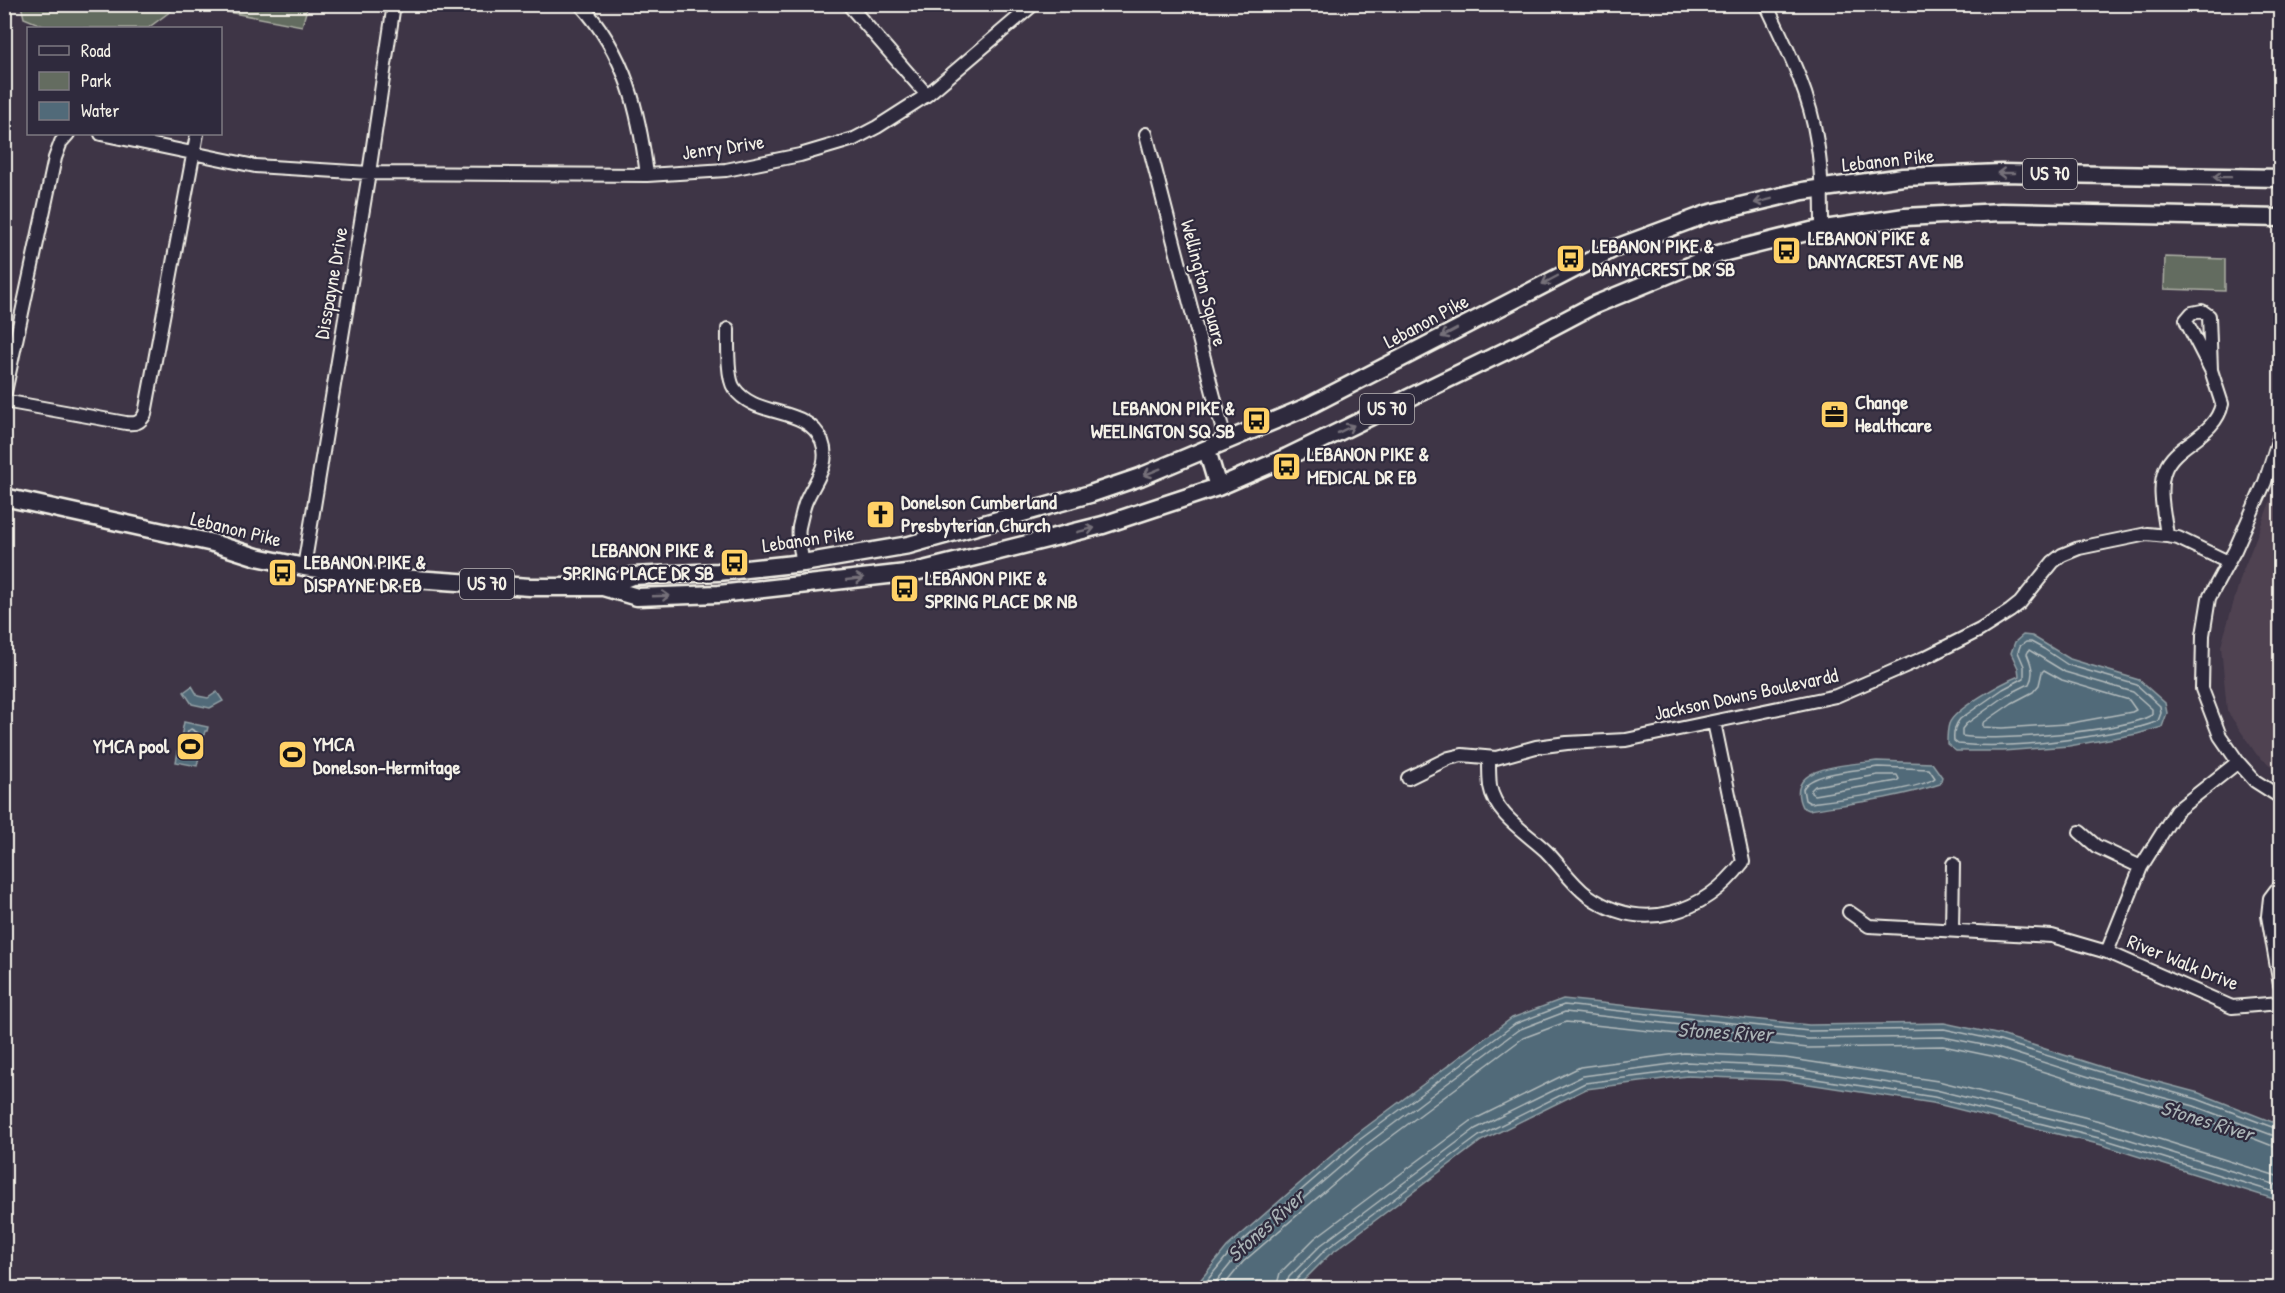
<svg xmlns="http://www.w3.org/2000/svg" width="2285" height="1293" font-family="'Patrick Hand',sans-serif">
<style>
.built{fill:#4f4251}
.green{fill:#646c60;stroke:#acaea4;stroke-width:1.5}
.water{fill:#516a79;stroke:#92a0a5;stroke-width:1.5}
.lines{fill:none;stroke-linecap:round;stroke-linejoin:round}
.shore{stroke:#b3bbbc;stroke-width:1.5}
.minor-casing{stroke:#f4f1e8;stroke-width:16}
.major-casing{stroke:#f4f1e8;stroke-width:21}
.minor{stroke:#2f2a3d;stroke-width:12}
.major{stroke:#2f2a3d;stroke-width:16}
.oneway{stroke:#747079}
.labels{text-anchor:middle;stroke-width:4.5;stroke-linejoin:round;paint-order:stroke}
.shield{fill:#2f2a3d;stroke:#b9b5b5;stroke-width:1.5}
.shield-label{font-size:18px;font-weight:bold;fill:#f4f1e8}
.street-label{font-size:20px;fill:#f4f1e8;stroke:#2f2a3d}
.poi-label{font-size:20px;font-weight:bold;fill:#f4f1e8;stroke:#2f2a3d;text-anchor:start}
.water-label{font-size:21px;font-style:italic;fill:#abb4b6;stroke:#2f2a3d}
</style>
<rect width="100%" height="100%" fill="#3e3546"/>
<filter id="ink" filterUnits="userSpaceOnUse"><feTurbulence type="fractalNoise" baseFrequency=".0167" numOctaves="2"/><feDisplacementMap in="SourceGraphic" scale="12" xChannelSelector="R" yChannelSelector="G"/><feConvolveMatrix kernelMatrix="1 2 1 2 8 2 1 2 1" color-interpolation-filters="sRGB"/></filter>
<g filter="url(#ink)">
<path class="built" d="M2280 477V773L2257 755 2227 711 2221 646 2242 573Z"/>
<path class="green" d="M21 5V4L179 5 148 28H48L24 18Z
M191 5 308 4V5L302 26Z
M2165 257 2225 259V291L2164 289Z"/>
<path class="water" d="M2023 635 2032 636 2070 659 2139 680 2165 703 2167 713 2162 727 2137 734 2069 746 2003 751H1956L1947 744C1947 737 1947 730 1949 724 1954 709 2004 682 2019 676L2018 668 2011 653 2015 642Z
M192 686 198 696 208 698 217 692 223 701 210 708 192 704 184 692Z
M184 722 208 727 207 731H205L197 766 176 762Z
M1877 761 1932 763 1942 777 1940 784C1898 798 1852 803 1809 810L1802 807C1782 764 1851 765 1877 761Z
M1563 999 1809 1025 1944 1023 2001 1035 2105 1068 2199 1093 2280 1125V1201L2102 1145 1933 1103 1782 1080 1687 1076 1586 1089 1481 1141 1329 1255 1296 1288H1194L1227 1247 1354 1136 1512 1018Z"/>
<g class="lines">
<path class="shore" d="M2026 642H2031L2044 649 2068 665 2137 685 2160 706 2161 713 2158 721C2143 728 2125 730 2109 733 2060 742 2007 749 1958 744L1954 741C1953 732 1955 725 1960 719L2003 689 2024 678V666L2018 652 2020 646Z
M2029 650 2065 672 2133 692 2152 709V715C2122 731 1998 742 1962 736V729L1966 724 2007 695 2029 684C2035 673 2031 664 2027 654Z
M2044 670 2062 680 2129 700 2136 710 2132 712 2066 724 2002 728 1983 727V723L2012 703 2033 692 2039 685 2042 672Z
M191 729 198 733 193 756 190 758 183 755 188 731Z
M1878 767 1929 769 1935 778C1921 790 1833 800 1810 803L1805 800 1803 789C1810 772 1860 770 1878 767Z
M1878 775H1897L1899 779 1897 781 1814 795 1811 793V790L1815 786Z
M1201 1288 1231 1251 1358 1141 1515 1024 1564 1005 1809 1031 1944 1029 2000 1041 2104 1073 2197 1099 2280 1130
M1211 1288 1237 1256 1363 1147 1518 1030 1565 1012 1808 1039 1943 1037 1998 1048 2102 1081 2194 1106 2280 1138
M1222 1288 1243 1262 1368 1154 1523 1038 1566 1022 1808 1048 1943 1046 1996 1057 2099 1089 2191 1114 2270 1145 2280 1147
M1276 1288 1280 1273 1315 1238 1471 1121 1580 1067 1684 1053 1785 1058 1938 1081 2108 1123 2280 1177
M1285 1288 1289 1277 1321 1245 1475 1129 1583 1076 1686 1062 1784 1067 1936 1090 2105 1132 2280 1186
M1292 1288 1294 1282 1325 1250 1479 1136 1585 1083 1687 1070 1783 1074 1934 1097 2103 1139 2280 1194"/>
<defs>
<path id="minor" d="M580 4C626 54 639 111 647 175
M848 4 927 95
M1766 4C1787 48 1810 93 1817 142 1822 170 1822 201 1822 229
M101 134 255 166 369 173 647 175 726 170 800 155 854 139 877 127 927 95 1034 4
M1146 134 1226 443
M728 329C728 343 727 378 734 388 755 419 807 405 822 441 831 465 815 480 806 501 803 508 801 519 799 527 797 538 801 552 803 563
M4 397 55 158 61 142 68 134
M4 401 126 423C136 424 140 423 145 414L197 134
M2280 435 2265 482 2235 550 2209 598 2203 635 2202 689 2220 736 2238 762 2255 781 2280 797
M2167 536C2165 516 2157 490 2165 470 2175 443 2215 437 2222 404L2211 370 2209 316 2202 311 2192 313 2186 320 2188 325 2211 370
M304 567 369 173 394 4
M1489 759C1489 768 1489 778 1490 786 1495 815 1527 833 1546 851 1560 865 1571 883 1587 895 1643 935 1704 913 1743 862L1714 722
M1408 778 1449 758 1462 755 1496 758 1536 747 1567 743 1626 740 1836 696 1926 657 1980 630 2010 611 2020 603 2053 562 2062 555 2079 548 2147 534 2167 536 2178 538 2228 562
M2080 832 2096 846 2141 867
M2276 890 2270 898 2268 916 2280 985
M1849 912 1869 926 2052 936 2107 952 2232 1007 2280 1003
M1952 930 1953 864
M2107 952 2141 867 2176 811 2238 762"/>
<path id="major" d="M1207 450 1218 487
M4 497 213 543 257 557 304 567 371 576 530 587H603L637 597 719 594 915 572 1103 525 1218 487 1287 457 1520 344 1592 306 1718 254 1811 231 1905 217 2001 212 2280 218
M603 587 632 576 718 572 803 563 909 545 1090 494 1140 477 1307 407 1613 249 1707 214 1803 191 1903 177 2001 173 2280 178"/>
</defs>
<use href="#minor" class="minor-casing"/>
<use href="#major" class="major-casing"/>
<use href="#minor" class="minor"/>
<use href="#major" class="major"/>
</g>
<defs><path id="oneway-shaft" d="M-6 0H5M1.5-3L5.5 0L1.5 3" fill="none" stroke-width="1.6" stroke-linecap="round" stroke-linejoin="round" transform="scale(1.5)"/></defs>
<g class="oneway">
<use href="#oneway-shaft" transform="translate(2006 173) rotate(-180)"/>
<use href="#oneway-shaft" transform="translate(2222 177) rotate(-179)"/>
<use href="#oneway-shaft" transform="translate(1763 201) rotate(166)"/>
<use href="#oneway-shaft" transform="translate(1550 280) rotate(152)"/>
<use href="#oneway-shaft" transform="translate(1449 333) rotate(152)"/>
<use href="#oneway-shaft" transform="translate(1346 429) rotate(-26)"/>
<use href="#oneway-shaft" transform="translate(1152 472) rotate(158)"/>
<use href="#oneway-shaft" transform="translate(1086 530) rotate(-14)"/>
<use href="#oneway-shaft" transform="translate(855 579) rotate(-6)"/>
<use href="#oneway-shaft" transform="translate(661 596) rotate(-2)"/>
</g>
</g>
<defs>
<symbol id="bus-square" viewBox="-11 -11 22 22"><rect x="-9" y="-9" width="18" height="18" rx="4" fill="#ffd166" stroke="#2f2a3d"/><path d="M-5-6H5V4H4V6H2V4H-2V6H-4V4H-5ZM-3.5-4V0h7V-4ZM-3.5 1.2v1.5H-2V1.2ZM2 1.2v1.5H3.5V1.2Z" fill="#111"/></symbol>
<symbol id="office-square" viewBox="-11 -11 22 22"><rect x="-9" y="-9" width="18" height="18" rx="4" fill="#ffd166" stroke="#2f2a3d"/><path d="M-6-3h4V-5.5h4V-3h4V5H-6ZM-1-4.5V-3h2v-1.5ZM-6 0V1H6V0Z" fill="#111"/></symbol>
<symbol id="church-square" viewBox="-11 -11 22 22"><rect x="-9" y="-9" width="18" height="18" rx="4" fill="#ffd166" stroke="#2f2a3d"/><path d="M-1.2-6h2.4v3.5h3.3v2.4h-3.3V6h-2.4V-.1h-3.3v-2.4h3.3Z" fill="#111"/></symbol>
<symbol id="stadium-square" viewBox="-11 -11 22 22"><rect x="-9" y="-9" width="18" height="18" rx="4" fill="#ffd166" stroke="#2f2a3d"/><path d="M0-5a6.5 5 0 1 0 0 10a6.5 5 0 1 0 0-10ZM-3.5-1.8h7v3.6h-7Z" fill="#111"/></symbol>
</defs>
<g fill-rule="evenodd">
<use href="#bus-square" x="1770" y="234" width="33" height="33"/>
<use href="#bus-square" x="1554" y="242" width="33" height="33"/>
<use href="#office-square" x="1818" y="398" width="33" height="33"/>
<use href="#bus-square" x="1240" y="404" width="33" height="33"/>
<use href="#bus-square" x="1270" y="450" width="33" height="33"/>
<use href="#church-square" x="864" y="498" width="33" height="33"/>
<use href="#bus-square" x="718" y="546" width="33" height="33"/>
<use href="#bus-square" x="266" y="556" width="33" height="33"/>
<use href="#bus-square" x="888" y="572" width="33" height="33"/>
<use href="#stadium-square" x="174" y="730" width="33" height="33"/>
<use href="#stadium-square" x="276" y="738" width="33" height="33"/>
</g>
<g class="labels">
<g class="shield">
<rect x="2023" y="159" width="54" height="30" rx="4.5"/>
<rect x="1360" y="394" width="54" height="30" rx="4.5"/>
<rect x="460" y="569" width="54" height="30" rx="4.5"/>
</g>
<g class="shield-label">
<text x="2050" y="180">US 70</text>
<text x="1387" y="415">US 70</text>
<text x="487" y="590">US 70</text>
</g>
<g class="street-label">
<text transform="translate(723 147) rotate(-8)" y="7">Jenry Drive</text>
<text transform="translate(1888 160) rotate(-6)" y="7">Lebanon Pike</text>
<text transform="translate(331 283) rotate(-80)" y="7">Disspayne Drive</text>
<text transform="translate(1204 283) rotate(75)" y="7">Wellington Square</text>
<text transform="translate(1426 321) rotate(-28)" y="7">Lebanon Pike</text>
<text transform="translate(236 529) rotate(14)" y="7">Lebanon Pike</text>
<text transform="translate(808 539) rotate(-8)" y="7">Lebanon Pike</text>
<text transform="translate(1746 694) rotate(-12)" y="7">Jackson Downs Boulevardd</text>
<text transform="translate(2183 962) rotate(22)" y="7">River Walk Drive</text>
</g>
<g class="poi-label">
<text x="1808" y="245">LEBANON PIKE &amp;<tspan x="1808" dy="23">DANYACREST AVE NB</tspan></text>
<text x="1592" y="253">LEBANON PIKE &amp;<tspan x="1592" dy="23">DANYACREST DR SB</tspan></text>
<text x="1855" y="409">Change<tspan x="1855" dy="23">Healthcare</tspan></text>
<text x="1235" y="415" text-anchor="end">LEBANON PIKE &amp;<tspan x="1235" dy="23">WEELINGTON SQ SB</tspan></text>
<text x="1307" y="461">LEBANON PIKE &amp;<tspan x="1307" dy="23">MEDICAL DR EB</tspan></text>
<text x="901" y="509">Donelson Cumberland<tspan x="901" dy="23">Presbyterian Church</tspan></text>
<text x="714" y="557" text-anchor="end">LEBANON PIKE &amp;<tspan x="714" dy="23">SPRING PLACE DR SB</tspan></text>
<text x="304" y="569">LEBANON PIKE &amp;<tspan x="304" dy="23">DISPAYNE DR EB</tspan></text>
<text x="925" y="585">LEBANON PIKE &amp;<tspan x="925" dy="23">SPRING PLACE DR NB</tspan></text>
<text x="313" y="751">YMCA<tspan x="313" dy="23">Donelson-Hermitage</tspan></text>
<text x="169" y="753" text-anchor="end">YMCA pool</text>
</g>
<g class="water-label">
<text transform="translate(1725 1032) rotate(3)" y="7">Stones River</text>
<text transform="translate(2207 1121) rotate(17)" y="7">Stones River</text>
<text transform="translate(1266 1226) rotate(-42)" y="7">Stones River</text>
</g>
</g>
<rect width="2285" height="1293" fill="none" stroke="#2f2a3d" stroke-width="24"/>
<rect x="12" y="12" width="2261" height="1269" fill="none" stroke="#f4f1e8" stroke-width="2" filter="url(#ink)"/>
<rect x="27" y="27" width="195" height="108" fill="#2f2a3d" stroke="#7e7a81" stroke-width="1.5"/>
<rect x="39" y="46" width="30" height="9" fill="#2f2a3d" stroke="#7e7a81" stroke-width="1.5"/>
<text x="81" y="57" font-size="18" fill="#f4f1e8">Road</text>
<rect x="39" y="72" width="30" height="18" fill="#646c60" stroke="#7e7a81" stroke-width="1.5"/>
<text x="81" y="87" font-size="18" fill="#f4f1e8">Park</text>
<rect x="39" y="102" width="30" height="18" fill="#516a79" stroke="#7e7a81" stroke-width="1.5"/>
<text x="81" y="117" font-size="18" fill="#f4f1e8">Water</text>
</svg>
